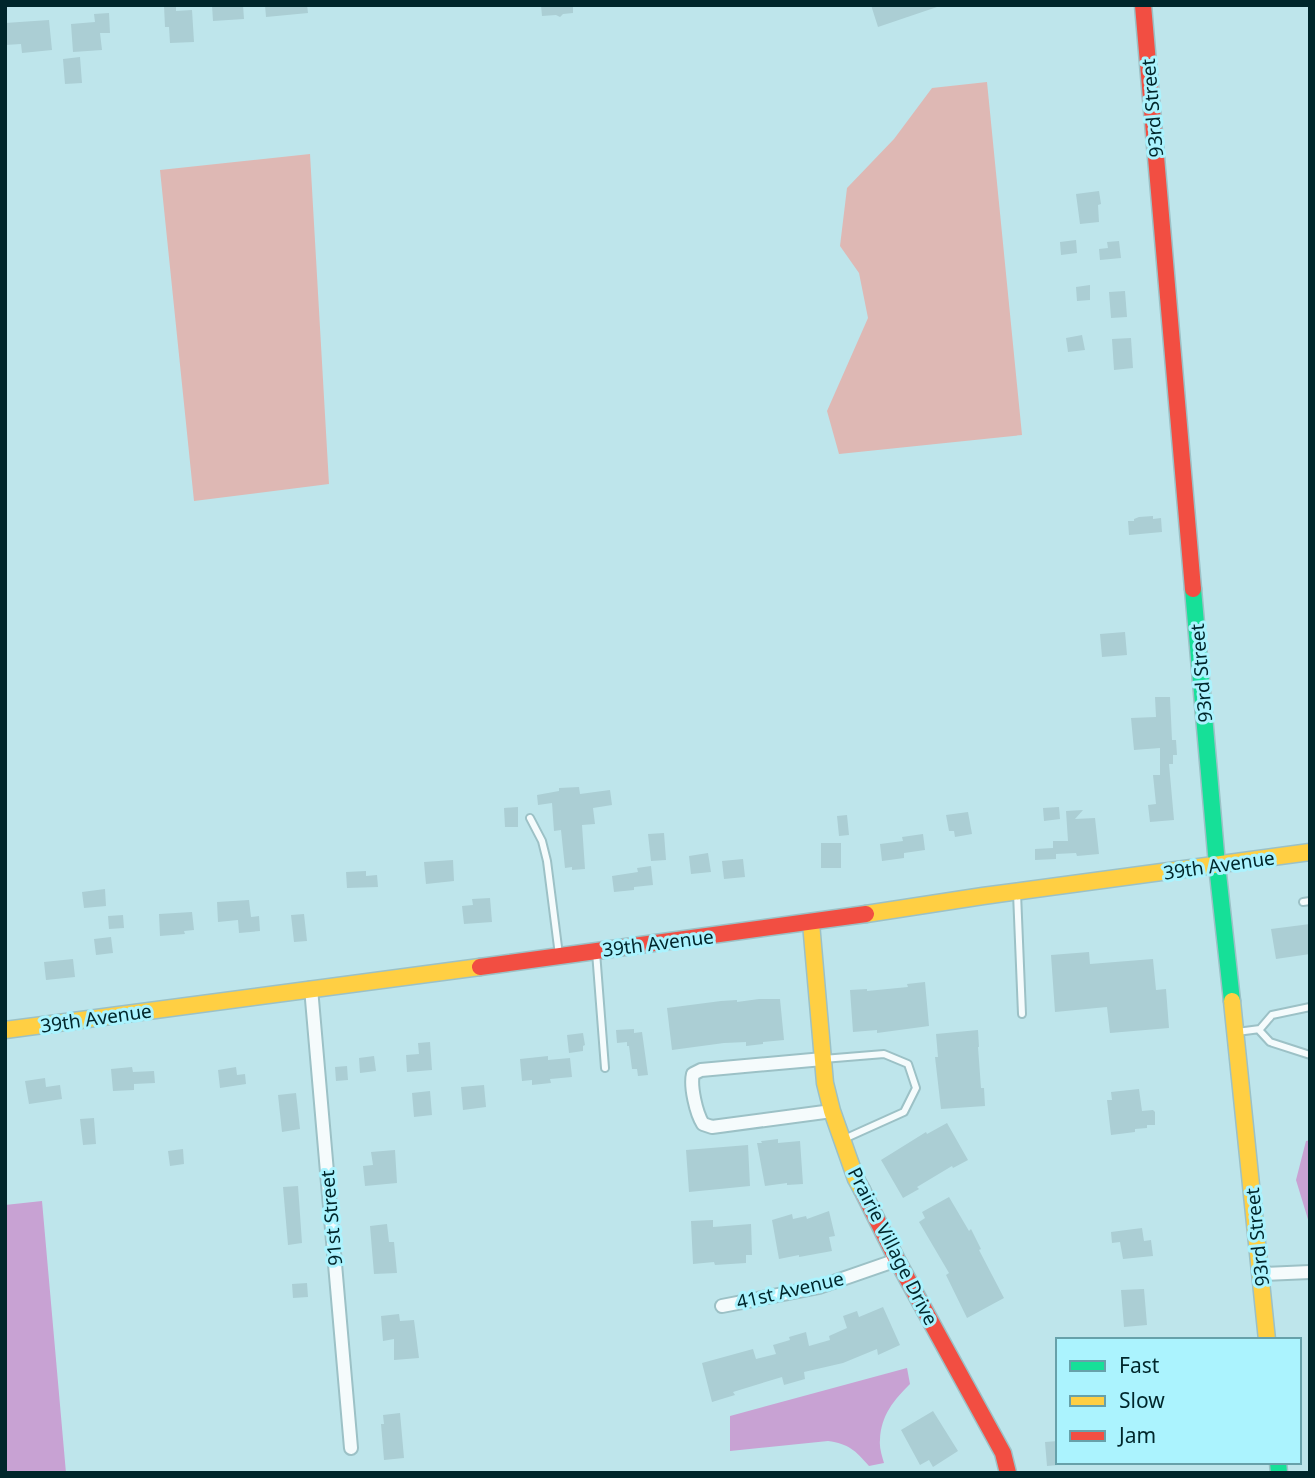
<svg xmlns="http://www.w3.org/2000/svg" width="1315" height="1478" font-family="'Noto Sans',sans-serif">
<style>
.forest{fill:#deb8b4}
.water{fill:#c8a2d3}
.building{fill:#abced4}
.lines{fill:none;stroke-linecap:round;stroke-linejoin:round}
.lane-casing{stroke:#9cc1c6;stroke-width:10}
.street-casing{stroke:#9cc1c6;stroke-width:16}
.fast-casing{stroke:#9cc1c6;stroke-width:19}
.slow-casing{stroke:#9cc1c6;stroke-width:19}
.jam-casing{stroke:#9cc1c6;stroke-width:19}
.lane{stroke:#f5fbfc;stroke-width:6}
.street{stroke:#f5fbfc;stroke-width:12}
.fast{stroke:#16e098;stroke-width:16}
.slow{stroke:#ffcf43;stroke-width:16}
.jam{stroke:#f24e42;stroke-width:16}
.labels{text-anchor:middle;stroke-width:6;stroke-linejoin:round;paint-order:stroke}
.street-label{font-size:19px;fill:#00262b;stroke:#abf3fe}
</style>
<rect width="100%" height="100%" fill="#bee5eb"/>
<path class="forest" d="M987 82 1022 435 839 454 827 411 868 318 859 273 840 246 847 188 894 139 932 88Z
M310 154 329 484 194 501 160 170Z"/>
<path class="water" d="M1310 1140V1226L1296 1180 1306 1141Z
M42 1201 66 1473H5V1205Z
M907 1368 910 1384C894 1400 881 1415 880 1440 879 1447 882 1456 884 1463L869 1466C855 1450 849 1444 828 1441L730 1451V1416Z"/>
<path class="building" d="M164 5H176V11L192 10 194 42 170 43 169 27H165Z
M212 5H243L244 19 213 21Z
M265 5H307L308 13 266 17Z
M541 5H573V13L563 14 560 17 556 15 542 16Z
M871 5H937V7L878 27Z
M109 13 110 33H100L102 50 73 52 71 24 95 22 94 14Z
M49 20 52 50 22 53 21 44 5 45V23Z
M80 57 82 83 65 84 63 59Z
M1099 191 1101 204 1098 205 1099 222 1080 224 1076 194Z
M1076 240 1077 253 1061 255 1060 242Z
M1119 241 1121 258 1100 260 1099 249 1108 248 1107 242Z
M1090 285V300L1077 301 1076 287Z
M1125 291 1127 317 1111 318 1109 292Z
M1082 335 1085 350 1068 352 1066 338Z
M1131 338 1133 368 1114 370 1112 339Z
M1153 516V519L1161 518 1162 532 1129 535 1128 521H1134V519L1139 517Z
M1125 632 1127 655 1102 657 1100 634Z
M1155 697H1170L1172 740H1176L1177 755H1173V764H1169L1174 820 1150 822 1148 805 1156 804 1153 775H1160V748L1134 750 1131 718 1156 717Z
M579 787 580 794 610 790 612 805 593 808 595 824 582 825 585 869 572 870V867L565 868 561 830 554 831 552 803 538 805 537 795 559 791V788Z
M518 807V827H505L504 808Z
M1059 807 1060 819 1044 821 1043 808Z
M1083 810 1075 819 1095 818 1099 854 1077 856 1076 853 1056 854V859L1035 860V849L1053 848V841H1068L1066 811Z
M968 812 972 834 955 837 954 831H949L946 815Z
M847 815 849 835 839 836 837 816Z
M664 833 666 860 651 861 648 834Z
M923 834 925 850 904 853V858L882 861 880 844 903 841 902 837Z
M821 843H841V868H821Z
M708 853 711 872 691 874 689 856Z
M743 859 745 877 724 879 722 861Z
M453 860 454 881 426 884 424 862Z
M651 866 653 885 634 887V890L614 892 612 876 638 872 637 868Z
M366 871V876L377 875 378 887 347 888 346 872Z
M105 889 106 906 84 908 82 892Z
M490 898 492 922 464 924 462 906 473 905 472 899Z
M249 900 251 917 259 916 260 931 239 933 238 920 218 922 217 902Z
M192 912 194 930 184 931 185 934 160 936 159 914Z
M304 914 307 941 294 942 291 915Z
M123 915 124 928 109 929 108 916Z
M1310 924V954L1276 959 1271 929Z
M111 937 113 953 96 955 94 939Z
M1089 952 1090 964 1153 959 1156 990 1166 989 1169 1028 1110 1033 1107 1007 1055 1012 1051 955Z
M73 959 75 977 46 980 44 962Z
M925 982 929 1026 877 1033V1030L853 1032 850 990 867 989V991L908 987 907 984Z
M759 999H780L784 1040 763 1042V1044L746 1046V1042L724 1043 672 1050 667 1008 721 1001 737 1000V1002Z
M634 1029V1033L642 1032 648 1075 638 1076 637 1069H632L629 1046H627V1042L617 1043 616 1030Z
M978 1030 979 1047H978L981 1088H984L985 1106 941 1109 935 1057H938L936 1034Z
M583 1033 585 1045 583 1046V1051L569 1053 567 1035Z
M430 1042 432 1070 407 1072 406 1055 419 1054 418 1043Z
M374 1056 376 1071 360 1073 359 1058Z
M548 1056V1060L570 1058 572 1077 550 1079 551 1083 532 1085V1080L522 1081 520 1059Z
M347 1066 348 1080 336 1081 335 1067Z
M132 1067 133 1072 154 1071 155 1083 134 1084V1090L113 1091 111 1069Z
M236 1067 237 1075 245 1074 246 1084 220 1088 218 1070Z
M45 1078 46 1087 60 1085 62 1099 29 1104 25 1081Z
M484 1085 486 1107 463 1110 461 1087Z
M1139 1089 1142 1111 1153 1110 1155 1112V1125H1147V1128L1135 1129V1132L1111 1135 1107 1100H1112L1111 1092Z
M430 1091 432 1115 414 1117 412 1093Z
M296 1093 300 1129 282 1132 278 1095Z
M94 1118 96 1144 83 1145 80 1119Z
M947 1123 968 1160 953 1168 952 1166 917 1187 919 1189 903 1198 881 1160 926 1132 927 1134Z
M778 1139V1143L800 1141 803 1184 787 1185V1183L765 1186 757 1143H762L761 1141Z
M748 1145 750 1186 689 1192 686 1150Z
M183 1149 184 1164 170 1166 168 1151Z
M395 1150 397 1183 365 1186 363 1166 373 1165 371 1152Z
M298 1186 302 1243 288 1245 283 1187Z
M949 1197 969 1231 971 1229 981 1249 979 1250 1004 1298 967 1318 946 1275 949 1273 919 1222 925 1218 922 1212Z
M829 1211 835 1236 829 1237 832 1251 799 1257V1255L779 1259 772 1220 792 1214 793 1219 806 1216 807 1219Z
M713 1220V1227L751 1224 752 1255H746V1263L715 1265 714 1262 693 1264 691 1221Z
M387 1224 389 1242H394L397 1273 374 1274 370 1226Z
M1142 1228 1144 1241 1151 1240 1153 1256 1123 1259 1120 1242 1112 1243 1111 1232Z
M307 1283 308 1297 293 1298 292 1284Z
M1144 1289 1147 1325 1124 1327 1121 1290Z
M883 1307 900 1345 878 1355 877 1349 843 1363 804 1372 805 1379 784 1385 782 1377 733 1392 735 1395 712 1402 702 1363 753 1349 756 1359 776 1354 773 1345 790 1340 789 1337 806 1332 809 1346 830 1340 829 1336 847 1328 843 1316 857 1311 859 1317Z
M399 1314 400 1321 414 1320 419 1358 394 1360V1339L383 1341 381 1316Z
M933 1411 958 1451 933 1467 929 1460 920 1465 901 1430Z
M400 1413 404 1458 384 1460 381 1424H384L383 1415Z
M1058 1441V1465L1047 1466 1045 1442Z"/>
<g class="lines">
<defs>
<path id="lane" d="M530 818 542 841 547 861 559 955
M1017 893 1022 1014
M1303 902 1310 901
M596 952 605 1068
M1259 1030 1270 1042 1310 1055
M1237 1032 1260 1029 1272 1015 1310 1007
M823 1059 884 1054 908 1064 916 1088 904 1112 844 1139"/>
<path id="street" d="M311 988 351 1448
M823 1059 701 1070 693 1074C690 1086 696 1113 703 1124L712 1127 832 1111
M1261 1274 1310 1272
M722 1306 819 1287 897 1260"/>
<path id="fast" d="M1193 589 1217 865 1232 1001
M1278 1462 1279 1473"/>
<path id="slow" d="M866 914 983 896 1310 852
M811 923 825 1083 832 1111 856 1179 862 1190
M1232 1001 1267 1340
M5 1030 480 967"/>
<path id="jam" d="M1143 5 1193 589
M480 967 866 914
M862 1190 897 1260 1003 1453 1008 1473"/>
</defs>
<use href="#lane" class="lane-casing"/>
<use href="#street" class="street-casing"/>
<use href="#fast" class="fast-casing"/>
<use href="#slow" class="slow-casing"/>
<use href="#jam" class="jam-casing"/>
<use href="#lane" class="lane"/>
<use href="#street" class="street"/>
<use href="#fast" class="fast"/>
<use href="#slow" class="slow"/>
<use href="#jam" class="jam"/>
</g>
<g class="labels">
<g class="street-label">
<text transform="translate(1152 108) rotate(-95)" y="7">93rd Street</text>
<text transform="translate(1201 673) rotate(-95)" y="7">93rd Street</text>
<text transform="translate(1219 865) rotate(-8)" y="7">39th Avenue</text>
<text transform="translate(658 943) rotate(-7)" y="7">39th Avenue</text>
<text transform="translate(96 1018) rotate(-8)" y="7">39th Avenue</text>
<text transform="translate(331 1218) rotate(-95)" y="7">91st Street</text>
<text transform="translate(1257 1237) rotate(-96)" y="7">93rd Street</text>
<text transform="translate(893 1246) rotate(63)" y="7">Prairie Village Drive</text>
<text transform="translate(790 1290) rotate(-13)" y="7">41st Avenue</text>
</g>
</g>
<rect width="1315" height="1478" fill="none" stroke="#00262b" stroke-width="14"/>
<rect x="1056" y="1338" width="245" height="126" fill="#abf3fe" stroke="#67a1aa" stroke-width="2"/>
<rect x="1070" y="1361" width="35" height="10" fill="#16e098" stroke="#67a1aa" stroke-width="2"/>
<text x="1119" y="1373" font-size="21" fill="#00262b">Fast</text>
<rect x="1070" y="1396" width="35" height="10" fill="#ffcf43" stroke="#67a1aa" stroke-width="2"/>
<text x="1119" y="1408" font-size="21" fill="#00262b">Slow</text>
<rect x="1070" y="1431" width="35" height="10" fill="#f24e42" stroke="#67a1aa" stroke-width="2"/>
<text x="1119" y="1443" font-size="21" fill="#00262b">Jam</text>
</svg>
